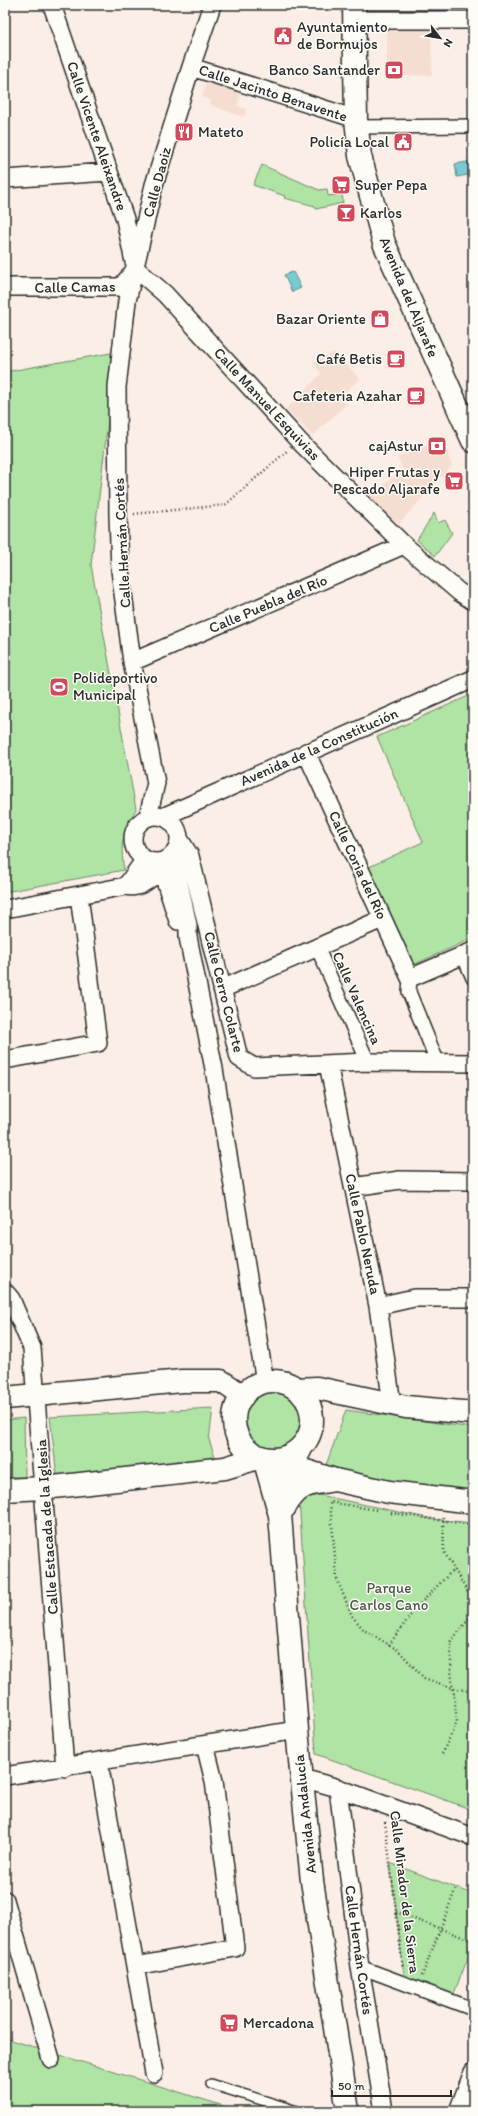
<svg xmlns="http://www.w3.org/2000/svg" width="478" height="2116" font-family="Itim,sans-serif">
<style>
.built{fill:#f6ddd1}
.green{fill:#b0e4a5;stroke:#6e8868}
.water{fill:#7acbd1;stroke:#5a8b8f}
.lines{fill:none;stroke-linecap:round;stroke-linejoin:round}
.service-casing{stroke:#2b2b2b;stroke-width:12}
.pedestrian-casing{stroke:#2b2b2b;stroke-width:16}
.minor-casing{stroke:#2b2b2b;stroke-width:20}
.tertiary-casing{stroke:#2b2b2b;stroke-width:25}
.secondary-casing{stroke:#2b2b2b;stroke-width:25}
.path{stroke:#2b2b2b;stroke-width:2.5;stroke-dasharray:1 3;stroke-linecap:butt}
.service{stroke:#fdfcf7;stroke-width:9}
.pedestrian{stroke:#fdfcf7;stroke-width:13}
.minor{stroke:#fdfcf7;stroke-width:17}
.tertiary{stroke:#fdfcf7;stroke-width:22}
.secondary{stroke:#fdfcf7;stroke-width:22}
.labels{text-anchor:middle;stroke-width:3;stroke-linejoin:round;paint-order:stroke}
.poi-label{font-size:15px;fill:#2b2b2b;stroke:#fdfcf7;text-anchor:end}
.street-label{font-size:15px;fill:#2b2b2b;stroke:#fdfcf7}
.park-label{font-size:15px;fill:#4c594a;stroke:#fdfcf7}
</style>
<rect width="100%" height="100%" fill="#faeee6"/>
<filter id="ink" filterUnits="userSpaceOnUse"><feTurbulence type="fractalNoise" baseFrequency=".025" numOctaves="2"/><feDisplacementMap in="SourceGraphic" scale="8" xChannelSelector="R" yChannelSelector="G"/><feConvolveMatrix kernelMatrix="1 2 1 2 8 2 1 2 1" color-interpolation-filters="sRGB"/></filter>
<g filter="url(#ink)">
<path class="built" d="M387 28H431L432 75 387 76Z
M207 81 241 94 237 106 246 109 244 117 210 105 211 100 202 97Z
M335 352 360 379 340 396 347 404 312 436 286 409 321 374 313 362Z
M440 438 452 465 399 524 369 498 403 468 397 457Z"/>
<path class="green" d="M262 165 319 190 327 189 328 196 342 194 343 203 316 209 315 206 284 198 285 196 253 185Z
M116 352 91 565 136 809C122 834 120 843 124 870L5 892V372Z
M434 513 438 523 445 520 452 533 435 556 417 540Z
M473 694V938L413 965 369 867 423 842 377 737Z
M243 1420a30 30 0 1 1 60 0a30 30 0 1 1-60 0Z
M213 1408 209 1440 216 1459 57 1476 50 1417Z
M346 1410 473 1428V1493L388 1484 326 1465Z
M24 1418 25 1477H5V1420Z
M314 1494 432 1519 473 1523V1810L316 1754 299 1499Z
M390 1863 473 1894V1945L451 2001 405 1983Z
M5 2038 240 2111H5Z"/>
<path class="water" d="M473 161V174L457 177 455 164Z
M293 272 301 288 292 292 284 275Z"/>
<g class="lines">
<defs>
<path id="service" d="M211 2084 297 2111"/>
<path id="pedestrian" d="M357 127 473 126
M317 947 368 1062
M463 955 473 978
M410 978 409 992 437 1061
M360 1967 473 2009"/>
<path id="minor" d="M52 5 125 219 134 262
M354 20H473
M191 67 356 119
M5 179 108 172
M135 268 165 294 299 441 404 545 459 592 473 601
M5 287H121L133 272
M132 662 404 545
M306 752 410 978 473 951
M133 839a23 23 0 1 1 46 0a23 23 0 1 1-46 0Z
M148 816 156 783 132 662 120 570 118 516 117 387 127 301 154 185 191 67 212 5
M165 816 473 679
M180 840 190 856 239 1058 254 1067 368 1062 473 1063
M173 855 188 925V937L214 1069 265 1382
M159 862 178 921
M126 886 145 859
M5 909 126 886C139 890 151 878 160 871
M222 989 382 919
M5 1060 98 1043 79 895
M328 1064 378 1306 392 1404
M353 1187 400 1180 473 1181
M5 1292 11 1299 32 1348 65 1768
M378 1306 414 1298H473
M99 1763 154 2073
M5 1776 297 1730
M302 1778 338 1788 473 1837
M338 1788 360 1967 384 2111
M5 1900 51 2059
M135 1966 235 1948 214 1781 205 1745
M458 2111 473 2072"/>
<path id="tertiary" d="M234 1420a39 39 0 1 1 78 0a39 39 0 1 1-78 0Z
M296 1389 317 1388 406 1407 473 1413
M5 1398 182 1381H221L243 1396
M274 1461 335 1480 389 1492 473 1502
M5 1490 44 1488 225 1468 261 1457"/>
<path id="secondary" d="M354 5 356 119 360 156 384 243 473 441
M264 1458 280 1515 297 1730 312 1881 348 2111
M285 1507C299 1483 309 1484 335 1480
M281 1513 292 1467 302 1446"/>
</defs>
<use href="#service" class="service-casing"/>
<use href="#pedestrian" class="pedestrian-casing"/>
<use href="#minor" class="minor-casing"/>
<use href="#tertiary" class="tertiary-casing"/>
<use href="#secondary" class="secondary-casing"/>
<path class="path" d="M134 514 225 505 288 450
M376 1510 330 1502 337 1579 352 1616 364 1630 398 1650 424 1678 453 1688 473 1692
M391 1513 473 1525
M443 1517 444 1552 473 1601
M389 1645 415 1609 454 1569
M442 1754 457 1722 451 1670V1641L473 1614
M385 1822 403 1968
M396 1912 473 1941
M422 1976 456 1888"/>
<use href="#service" class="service"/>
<use href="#pedestrian" class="pedestrian"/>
<use href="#minor" class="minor"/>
<use href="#tertiary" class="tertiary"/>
<use href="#secondary" class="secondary"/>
</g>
</g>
<defs>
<symbol id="civic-square" viewBox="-11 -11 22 22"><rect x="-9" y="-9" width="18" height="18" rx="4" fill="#d1495b" stroke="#fdfcf7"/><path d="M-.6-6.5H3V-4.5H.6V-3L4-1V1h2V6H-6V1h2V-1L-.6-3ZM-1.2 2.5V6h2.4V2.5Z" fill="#fff"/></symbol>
<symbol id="bank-square" viewBox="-11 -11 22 22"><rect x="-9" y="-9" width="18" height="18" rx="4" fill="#d1495b" stroke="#fdfcf7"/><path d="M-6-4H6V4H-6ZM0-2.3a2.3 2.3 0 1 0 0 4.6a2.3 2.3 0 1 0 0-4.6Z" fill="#fff"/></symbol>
<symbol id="restaurant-square" viewBox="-11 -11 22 22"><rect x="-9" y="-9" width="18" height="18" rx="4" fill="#d1495b" stroke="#fdfcf7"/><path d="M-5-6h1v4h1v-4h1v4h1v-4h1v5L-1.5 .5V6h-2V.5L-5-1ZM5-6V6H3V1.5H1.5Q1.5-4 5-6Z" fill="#fff"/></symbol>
<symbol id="supermarket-square" viewBox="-11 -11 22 22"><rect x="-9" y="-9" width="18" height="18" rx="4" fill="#d1495b" stroke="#fdfcf7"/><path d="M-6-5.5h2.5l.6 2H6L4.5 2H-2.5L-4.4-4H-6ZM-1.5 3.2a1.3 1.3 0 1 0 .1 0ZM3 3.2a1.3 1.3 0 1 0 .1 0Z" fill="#fff"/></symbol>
<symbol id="bar-square" viewBox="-11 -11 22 22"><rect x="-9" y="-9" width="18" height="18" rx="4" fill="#d1495b" stroke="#fdfcf7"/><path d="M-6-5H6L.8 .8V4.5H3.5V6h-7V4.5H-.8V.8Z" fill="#fff"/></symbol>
<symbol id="shop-square" viewBox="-11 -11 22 22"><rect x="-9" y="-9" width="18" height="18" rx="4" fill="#d1495b" stroke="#fdfcf7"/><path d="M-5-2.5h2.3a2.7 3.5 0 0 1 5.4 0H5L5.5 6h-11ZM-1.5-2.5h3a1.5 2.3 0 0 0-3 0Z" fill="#fff"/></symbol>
<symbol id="cafe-square" viewBox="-11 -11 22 22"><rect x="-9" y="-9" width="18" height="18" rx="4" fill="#d1495b" stroke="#fdfcf7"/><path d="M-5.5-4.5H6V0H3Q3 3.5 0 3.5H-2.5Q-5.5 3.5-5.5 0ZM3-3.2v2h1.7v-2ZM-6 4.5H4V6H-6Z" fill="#fff"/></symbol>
<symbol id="stadium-square" viewBox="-11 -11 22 22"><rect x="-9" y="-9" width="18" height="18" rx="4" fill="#d1495b" stroke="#fdfcf7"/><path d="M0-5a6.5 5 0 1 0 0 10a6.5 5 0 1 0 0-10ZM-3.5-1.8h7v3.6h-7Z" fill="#fff"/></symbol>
</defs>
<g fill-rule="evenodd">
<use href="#civic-square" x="272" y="25" width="22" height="22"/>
<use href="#bank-square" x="383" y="59" width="22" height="22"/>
<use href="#restaurant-square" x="173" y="121" width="22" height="22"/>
<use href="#civic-square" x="392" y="131" width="22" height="22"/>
<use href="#supermarket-square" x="330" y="174" width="22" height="22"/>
<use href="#bar-square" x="335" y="202" width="22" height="22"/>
<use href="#shop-square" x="369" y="308" width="22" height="22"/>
<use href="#cafe-square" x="385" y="348" width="22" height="22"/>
<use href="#cafe-square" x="405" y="385" width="22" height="22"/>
<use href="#bank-square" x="426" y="435" width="22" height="22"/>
<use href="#supermarket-square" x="443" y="470" width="22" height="22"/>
<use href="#stadium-square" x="48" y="676" width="22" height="22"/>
<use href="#supermarket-square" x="218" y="2012" width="22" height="22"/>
</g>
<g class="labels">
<g class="poi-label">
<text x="297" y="32" text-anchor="start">Ayuntamiento<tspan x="297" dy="17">de Bormujos</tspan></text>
<text x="380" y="75">Banco Santander</text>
<text x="198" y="137" text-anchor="start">Mateto</text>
<text x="389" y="147">Policía Local</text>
<text x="355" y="190" text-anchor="start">Super Pepa</text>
<text x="360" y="218" text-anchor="start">Karlos</text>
<text x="366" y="324">Bazar Oriente</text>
<text x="382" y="364">Café Betis</text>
<text x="402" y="401">Cafeteria Azahar</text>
<text x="423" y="451">cajAstur</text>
<text x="440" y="477">Hiper Frutas y<tspan x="440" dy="17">Pescado Aljarafe</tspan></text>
<text x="73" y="683" text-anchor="start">Polideportivo<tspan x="73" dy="17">Municipal</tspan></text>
<text x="243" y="2028" text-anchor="start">Mercadona</text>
</g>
<g class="street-label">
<text transform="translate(273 93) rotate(18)" y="5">Calle Jacinto Benavente</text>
<text transform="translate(97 136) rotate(71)" y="5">Calle Vicente Aleixandre</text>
<text transform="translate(157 182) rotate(-75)" y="5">Calle Daoiz</text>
<text transform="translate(75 287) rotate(-1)" y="5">Calle Camas</text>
<text transform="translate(409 297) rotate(67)" y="5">Avenida del Aljarafe</text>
<text transform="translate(267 404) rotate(47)" y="5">Calle Manuel Esquivias</text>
<text transform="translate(122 543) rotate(-93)" y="5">Calle Hernán Cortés</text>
<text transform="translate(268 604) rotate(-23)" y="5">Calle Puebla del Río</text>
<text transform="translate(319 747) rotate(-24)" y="5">Avenida de la Constitución</text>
<text transform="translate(358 865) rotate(65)" y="5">Calle Coria del Río</text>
<text transform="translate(224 992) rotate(76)" y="5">Calle Cerro Colarte</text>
<text transform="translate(357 998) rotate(66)" y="5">Calle Valencina</text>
<text transform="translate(363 1234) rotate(78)" y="5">Calle Pablo Neruda</text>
<text transform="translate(47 1527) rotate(-94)" y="5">Calle Estacada de la Iglesia</text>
<text transform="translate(305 1814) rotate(-96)" y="5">Avenida Andalucía</text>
<text transform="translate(405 1892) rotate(83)" y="5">Calle Mirador de la Sierra</text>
<text transform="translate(359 1950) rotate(82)" y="5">Calle Hernán Cortés</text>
</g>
<g class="park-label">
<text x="389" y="1593">Parque<tspan x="389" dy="17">Carlos Cano</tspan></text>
</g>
</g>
<rect width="478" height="2116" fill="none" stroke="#fdfcf7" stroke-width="20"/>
<rect x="10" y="10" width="458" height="2096" fill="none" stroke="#2b2b2b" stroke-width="1.5" filter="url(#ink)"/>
<g transform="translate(440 38) rotate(121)" stroke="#fdfcf7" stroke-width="3" paint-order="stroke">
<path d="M0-3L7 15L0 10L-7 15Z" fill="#2b2b2b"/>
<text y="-6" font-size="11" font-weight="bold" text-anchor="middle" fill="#2b2b2b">N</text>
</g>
<path d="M332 2090v6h119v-6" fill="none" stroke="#2b2b2b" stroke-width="2"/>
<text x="338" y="2090" font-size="12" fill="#2b2b2b" stroke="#fdfcf7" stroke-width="3" paint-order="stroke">50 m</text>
</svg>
